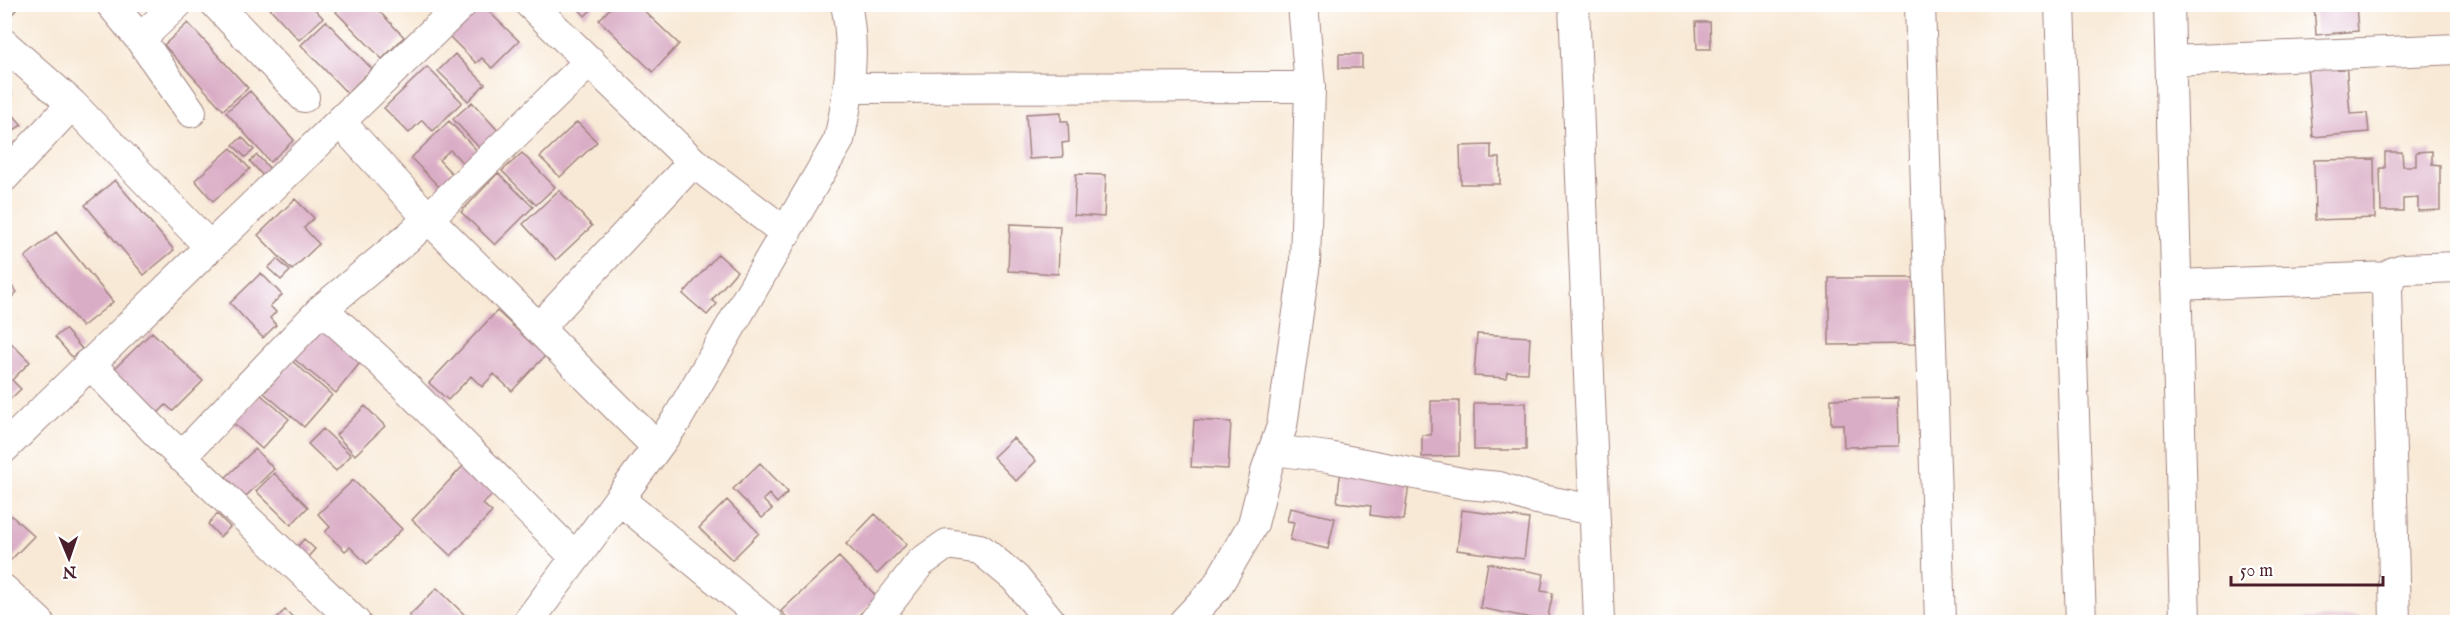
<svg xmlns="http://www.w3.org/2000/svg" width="2462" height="627" font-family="'IM FELL English',serif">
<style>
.building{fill:#daadc6}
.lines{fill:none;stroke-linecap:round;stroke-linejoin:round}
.minor-casing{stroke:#a18480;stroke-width:32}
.minor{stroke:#fff;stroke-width:30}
</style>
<rect width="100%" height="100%" fill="#fff"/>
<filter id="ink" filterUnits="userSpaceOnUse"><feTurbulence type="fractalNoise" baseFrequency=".0167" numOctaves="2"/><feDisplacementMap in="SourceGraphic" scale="12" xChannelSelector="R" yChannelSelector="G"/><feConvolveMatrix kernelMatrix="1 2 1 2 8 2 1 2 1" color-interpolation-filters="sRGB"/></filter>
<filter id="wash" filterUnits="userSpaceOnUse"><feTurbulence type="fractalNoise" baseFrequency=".008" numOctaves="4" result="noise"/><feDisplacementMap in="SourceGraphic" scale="24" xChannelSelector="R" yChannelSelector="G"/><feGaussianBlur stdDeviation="1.35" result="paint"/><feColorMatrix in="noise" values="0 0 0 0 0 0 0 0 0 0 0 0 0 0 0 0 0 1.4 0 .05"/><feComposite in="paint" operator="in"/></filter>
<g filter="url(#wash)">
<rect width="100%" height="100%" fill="#f8e9d6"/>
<g id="blocks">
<path class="building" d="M4 4H10L16 10 7 19 4 17Z
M266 4H310L323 18 299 40Z
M344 4H372L404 37 382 59 336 12Z
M475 4H481L519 41 492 68 482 58 476 63 446 33Z
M574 4H597L585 16Z
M614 4H637L679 44 653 72 599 20Z
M2314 4H2356L2358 31 2316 35Z
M326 21 372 69 347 93 301 45Z
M1696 22H1710L1711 49H1697Z
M188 23 248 88 223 110 164 45Z
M455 54 485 84 468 101 438 71Z
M1339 54H1362V68H1339Z
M2346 63 2350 114 2367 113 2369 132 2313 137 2307 66Z
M427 67 462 102 433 131 422 120 409 133 384 108Z
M4 85 12 94 4 101Z
M250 91 294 140 270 162 226 112Z
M472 102 502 135 483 152 453 119Z
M9 110 22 125 4 136V114Z
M1061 112V121H1068L1069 142 1062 143 1063 157 1029 159 1026 114Z
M449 121 482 156 469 169 450 150 439 160 458 180 444 192 411 158Z
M577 122 597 142 560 177 540 157Z
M242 137 254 150 245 157 233 145Z
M1491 145V158H1500V184H1461L1460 146Z
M231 148 250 169 213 201 195 180Z
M2432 151V164L2440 165V210L2418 211V198L2403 199V211H2381L2380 168H2385V152H2402L2403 166H2416V152Z
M522 153 555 187 536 205 502 171Z
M257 155 271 170 263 176 250 161Z
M2374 159 2375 218 2315 220 2314 160Z
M498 173 533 207 495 245 461 212Z
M1076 174 1106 175 1104 217 1074 215Z
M115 180 174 250 144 275 85 205Z
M559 190 592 226 556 260 523 224Z
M295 199 314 218 304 228 319 244 292 270 258 235Z
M1010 224 1060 226 1058 274 1008 271Z
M56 232 113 302 82 327 25 257Z
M718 254 737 271 712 300 717 304 707 315 683 294Z
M277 259 290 271 281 280 268 268Z
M261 273 282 295 270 306 276 312 270 318 276 325 263 338 230 303Z
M1829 278H1914L1915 344 1829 345Z
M5 279 17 292 5 304Z
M497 311 545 356 512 391 494 374 482 387 471 376 448 400 429 383Z
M322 326 363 359 336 393 294 359Z
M65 329 82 349 72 357 55 337Z
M152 332 203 381 173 411 166 405 155 416 111 372Z
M1477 334 1530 337 1528 373 1507 372 1506 378 1474 376Z
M4 336 30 362 12 380 21 389 4 405Z
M292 361 332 395 304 427 264 393Z
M260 394 289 419 262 449 233 423Z
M1898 398 1899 446 1844 447 1843 424H1831V399Z
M1431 401H1459V456L1422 457V435H1431Z
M1474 403H1526V450H1474Z
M365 406 385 426 355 455 336 435Z
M1194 420 1231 422 1228 469 1191 467Z
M323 429 351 455 336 471 308 444Z
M1013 438 1036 461 1016 481 993 457Z
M255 449 274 469 245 497 226 477Z
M760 463 788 492 777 503 769 494 763 500 772 509 762 518 733 489Z
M464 465 494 493 483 504 492 512 451 556 412 520Z
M1341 468 1410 477 1404 520 1370 515 1371 506 1337 502Z
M274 473 308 507 291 525 256 491Z
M353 480 402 529 367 564 350 547 345 551 325 532 330 527 318 514Z
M727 500 759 533 732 560 699 528Z
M1290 508 1335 518 1328 549 1290 540 1294 522 1287 521Z
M4 509 34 536 4 567Z
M1462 510 1529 519 1524 559 1457 550Z
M217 514 230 527 220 537 208 524Z
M875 514 907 544 877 574 846 544Z
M304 539 315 549 306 559 295 549Z
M839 557 878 598 851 622H791L781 611Z
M1488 563 1544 574 1541 591 1553 593 1547 621 1480 608Z
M437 588 472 622H417L409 616Z
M285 610 298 622H272Z
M2359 617V622H2261V621Z"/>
</g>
</g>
<g filter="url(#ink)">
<use href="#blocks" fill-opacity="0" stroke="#a18480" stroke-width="1.5"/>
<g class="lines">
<defs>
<path id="minor" d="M111 4 140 39 191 112
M216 4 304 97
M530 4 693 162 786 233
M1574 4 1599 622
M1920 4 1940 622
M2060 4 2081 622
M2169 4 2185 622
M140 39 177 4
M4 44 72 104 210 247
M2171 61 2458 49
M851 88 1310 87
M340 122 428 218 657 447
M4 177 72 104
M2176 285 2390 277
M322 309 380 361 575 557
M539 328 693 162
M89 363 159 435 355 622
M4 448 210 247 462 4
M1274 450 1328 457 1467 484 1499 487 1532 498 1594 510
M181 457 322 309 411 235 590 61
M619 499 676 421 839 140C849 94 856 52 846 4
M4 590 39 622
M528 622 619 499 768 622
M874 622 920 563 947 544 980 549 1015 578 1051 622
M1184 622 1216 588 1253 524 1267 468 1282 426 1305 263 1310 87 1303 4
M2395 622 2387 287 2394 272 2403 269 2458 267"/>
</defs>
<use href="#minor" class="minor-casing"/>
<use href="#minor" class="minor"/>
</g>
</g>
<rect width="2462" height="627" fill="none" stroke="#fff" stroke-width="24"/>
<g transform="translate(69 558) rotate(178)" stroke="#ffffff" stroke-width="4.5" paint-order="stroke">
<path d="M0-4.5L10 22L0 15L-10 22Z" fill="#4a1f2b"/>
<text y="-9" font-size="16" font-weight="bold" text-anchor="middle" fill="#4a1f2b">N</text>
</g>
<path d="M2231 576v9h152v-9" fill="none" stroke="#4a1f2b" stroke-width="3"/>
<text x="2240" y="576" font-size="18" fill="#4a1f2b" stroke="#ffffff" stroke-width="4.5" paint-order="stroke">50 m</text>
</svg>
